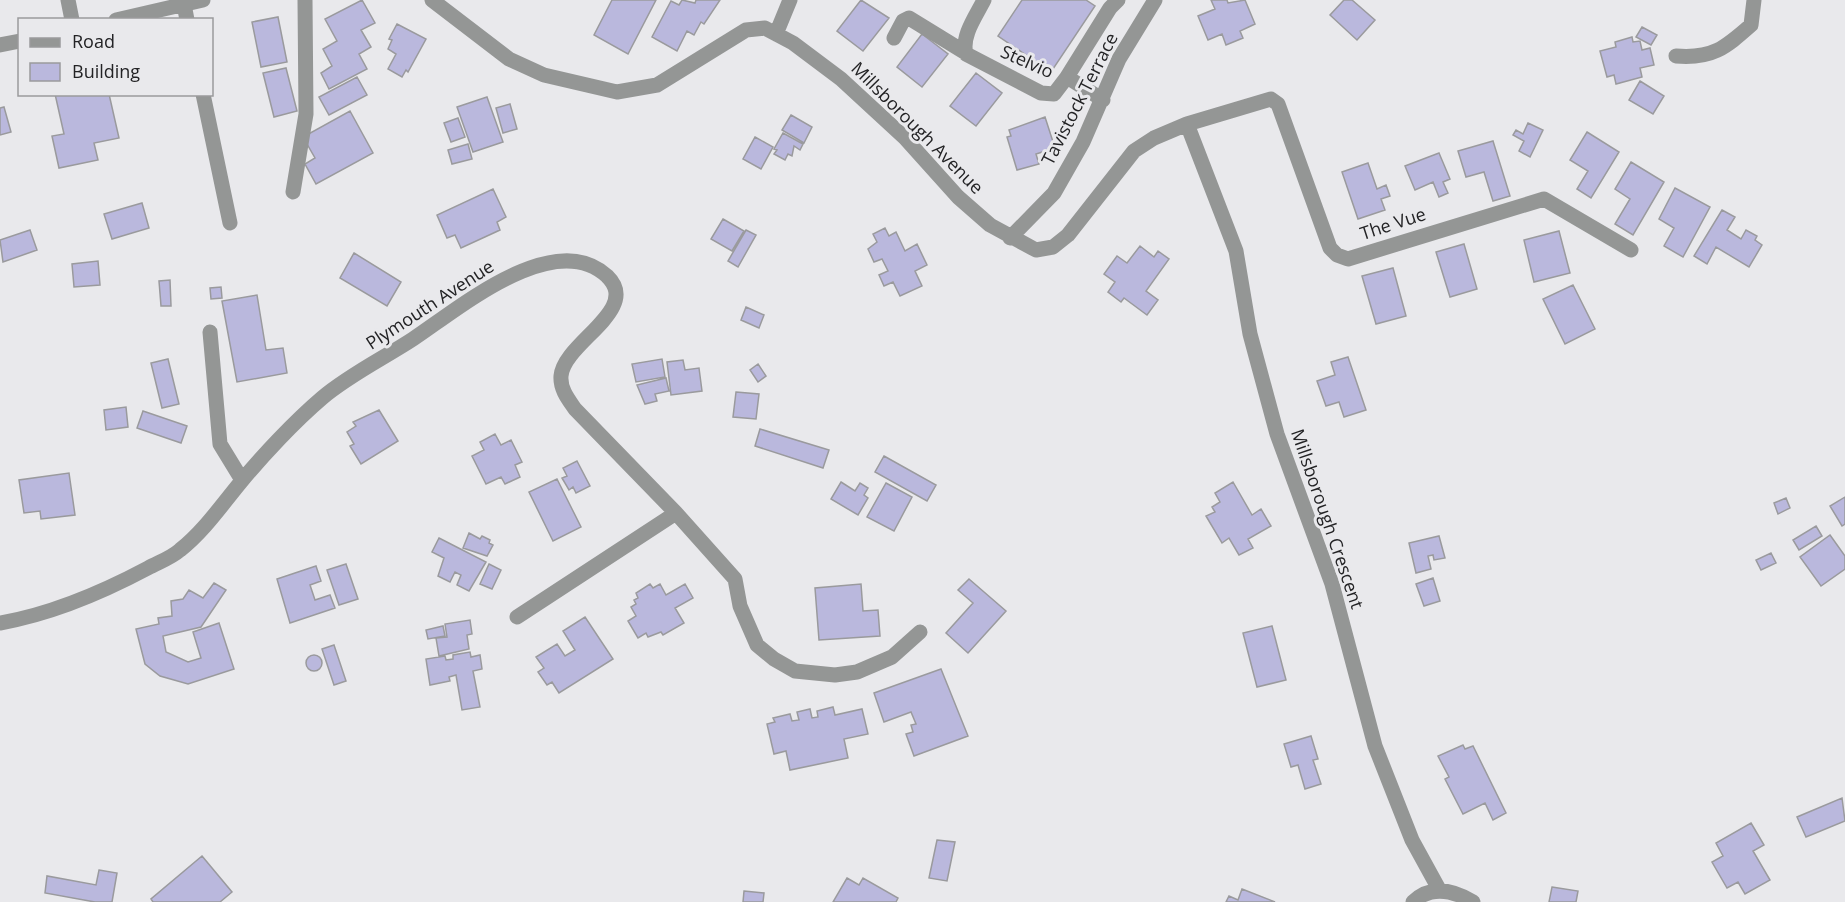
<svg xmlns="http://www.w3.org/2000/svg" width="1845" height="902" font-family="'Open Sans',sans-serif">
<style>
.building{fill:#bab8dd;stroke:#9a9a9d;stroke-width:1.5}
.lines{fill:none;stroke-linecap:round;stroke-linejoin:round}
.minor{stroke:#949695;stroke-width:15}
.labels{text-anchor:middle;stroke-width:6;stroke-linejoin:round;paint-order:stroke}
.street-label{font-size:18px;fill:#232325;stroke:#e9e9ec}
</style>
<rect width="100%" height="100%" fill="#e9e9ec"/>
<path class="building" d="M362 0 375 23 361 30 371 47 359 54 367 69 329 89 321 73 332 66 323 49 337 41 325 19Z
M612 0H656L628 54 594 35Z
M682 0 695 3 696 0H720L704 24 701 22 694 35 687 31 677 51 652 37 671 1 679 5Z
M861 0 889 18 863 51 837 31Z
M1022 0H1086L1095 6 1051 72 998 36Z
M1211 0H1227L1228 3 1245 0 1255 24 1240 31 1243 38 1226 45 1222 34 1208 40 1198 16 1215 9Z
M1344 0H1352L1375 20 1357 40 1330 15Z
M278 17 287 62 261 67 252 22Z
M397 24 426 39 408 72 406 70 402 77 388 69 396 54 388 49 392 40 389 39Z
M1642 27 1657 35 1651 45 1636 37Z
M922 34 948 54 922 87 897 67Z
M1632 37 1633 42 1640 41 1642 50 1650 48 1654 65 1640 68 1642 77 1616 84 1614 75 1607 77 1600 51 1616 47 1615 42Z
M286 68 297 111 274 117 263 73Z
M976 73 1002 93 976 126 950 106Z
M357 77 367 95 329 115 319 97Z
M1640 81 1664 96 1653 114 1629 100Z
M55 94H109L119 138 94 143 98 160 59 168 52 136 64 134Z
M487 97 503 142 473 152 457 107Z
M510 104 517 129 503 133 496 108Z
M4 107 11 132 0 135V108Z
M350 111 373 153 316 184 305 164 315 158 303 137Z
M791 115 812 127 804 143 782 130Z
M1045 117 1055 148 1036 154 1039 164 1017 170 1007 137 1011 136 1009 130Z
M458 118 465 137 451 142 444 123Z
M1528 123 1543 130 1530 157 1519 151 1524 141 1513 135 1516 130 1523 134Z
M1587 132 1619 152 1591 198 1577 189 1588 171 1570 160Z
M783 133 803 144 800 150 794 146 792 156 788 154 785 160 774 154 777 150 774 149Z
M755 137 773 147 761 169 743 159Z
M1493 141 1510 196 1493 201 1484 172 1466 177 1458 151Z
M468 144 472 159 452 164 448 150Z
M1439 153 1450 179 1443 182 1448 193 1439 197 1433 182 1415 190 1405 166Z
M1631 162 1664 182 1633 235 1615 224 1630 199 1615 189Z
M1368 163 1377 189 1386 185 1390 196 1381 199 1385 210 1358 219 1342 172Z
M1675 188 1710 207 1683 257 1664 246 1674 228 1659 219Z
M493 189 506 217 497 222 500 230 461 248 455 235 447 238 437 215Z
M142 203 149 228 112 239 104 214Z
M1722 210 1735 217 1727 230 1741 239 1746 230 1757 236 1755 240 1762 245 1749 267 1716 247 1707 264 1694 256Z
M723 219 744 231 732 251 711 239Z
M885 228 889 236 896 232 905 251 917 244 927 265 915 271 922 286 900 296 893 282 884 286 879 275 888 271 882 259 874 262 868 249 877 242 873 234Z
M30 230 37 250 3 262 0 240Z
M746 230 756 235 738 267 728 261Z
M1559 231 1570 273 1534 282 1524 240Z
M1464 244 1477 289 1450 297 1436 252Z
M1140 246 1154 257 1158 251 1169 259 1146 291 1158 300 1147 315 1124 298 1121 302 1108 292 1115 282 1104 274 1117 256 1127 263Z
M354 253 401 282 387 306 340 278Z
M98 261 100 285 74 287 72 264Z
M1393 268 1406 316 1376 324 1362 276Z
M170 280 171 306H161L159 281Z
M1573 285 1595 329 1565 344 1543 299Z
M221 287 222 298 211 299 210 288Z
M257 295 266 350 283 348 287 373 237 382 222 301Z
M746 307 764 315 759 328 741 320Z
M1348 357 1366 410 1344 417 1339 402 1326 406 1317 381 1335 375 1331 362Z
M168 359 179 404 162 408 151 363Z
M662 359 665 377 636 382 632 364Z
M683 360 685 370 699 368 702 391 671 395 667 362Z
M758 364 766 376 758 382 750 370Z
M666 378 669 391 655 394 657 401 645 404 637 385Z
M736 392 759 394 756 419 733 417Z
M126 407 128 427 106 430 104 410Z
M379 410 398 441 361 464 350 446 354 444 347 432 356 426 353 422Z
M143 411 187 426 181 443 137 428Z
M760 429 829 450 823 468 755 446Z
M495 434 501 445 511 440 522 462 515 465 520 477 505 484 501 477 486 484 472 456 484 450 480 442Z
M884 456 936 485 927 501 875 472Z
M577 461 590 486 576 493 573 487 569 490 562 478 567 476 563 468Z
M69 473 75 515 41 519 40 511 24 513 19 480Z
M557 479 581 527 553 541 529 492Z
M841 482 855 491 860 483 868 488 864 495 868 498 858 515 831 499Z
M1233 482 1252 515 1261 509 1271 526 1248 539 1253 548 1239 555 1229 538 1222 543 1206 516 1215 512 1212 507 1220 502 1215 493Z
M886 483 912 497 894 531 867 517Z
M1845 497V524L1842 526 1830 506Z
M1786 498 1790 508 1778 514 1774 503Z
M1816 526 1822 536 1799 550 1793 540Z
M469 533 480 539 482 536 490 540 489 543 493 545 487 556 463 548Z
M1830 535 1845 556V569L1821 586 1800 557Z
M1439 536 1445 558 1434 560 1433 555 1428 556 1431 569 1416 573 1409 543Z
M439 538 486 562 469 591 457 585 461 575 455 572 450 582 438 576 444 558 432 552Z
M1771 553 1776 563 1761 570 1756 560Z
M346 564 358 599 339 605 327 570Z
M489 564 501 570 492 589 480 584Z
M316 566 321 581 310 585 315 600 330 595 335 608 290 623 277 579Z
M1433 578 1440 601 1424 606 1416 584Z
M969 579 1006 611 968 653 946 633 973 603 958 590Z
M214 583 226 590 201 627 163 636 166 652 188 662 201 658 193 632 219 623 234 669 188 684 160 676 145 664 136 629 159 624 158 618 172 616 171 601 183 599 189 590 203 598Z
M650 584 653 588 660 584 666 595 685 584 693 598 675 608 684 623 663 635 661 632 648 637 646 633 638 638 628 621 636 616 631 607 636 604 634 600 638 598 636 593Z
M861 584 863 611 878 610 880 636 819 640 815 588Z
M585 617 613 659 559 693 552 682 547 685 538 672 544 668 536 657 557 644 565 656 575 650 563 631Z
M470 620 472 634 467 635 469 649 439 656 436 638 447 637 445 624Z
M443 626 445 636 428 639 426 630Z
M1272 626 1286 680 1257 687 1243 633Z
M334 645 346 681 334 685 322 649Z
M470 652 471 657 480 655 482 669 473 671 480 707 462 710 456 675 449 677 450 681 430 685 426 659 445 656 446 660 453 659V655Z
M306 663a8 8 0 1 1 16 0a8 8 0 1 1-16 0Z
M941 669 968 736 914 756 906 734 913 732 911 725 916 724 911 712 884 722 874 693Z
M833 707 835 715 862 709 868 734 844 739 848 758 790 770 786 751 774 754 767 724 775 722 773 718 790 714 792 721 799 720 797 712 810 709 812 718 818 717 817 711Z
M1311 736 1318 759 1313 760 1321 784 1305 789 1298 765 1291 767 1284 744Z
M1463 745 1465 749 1473 746 1506 813 1493 820 1485 803 1463 814 1445 779 1449 777 1438 756Z
M1842 798 1845 821 1806 837 1797 817Z
M1751 823 1764 845 1753 851 1770 880 1745 894 1738 882 1727 888 1712 862 1723 856 1716 843Z
M937 840 955 842 947 881 929 878Z
M202 856 232 892 220 902H153L151 899Z
M99 870 117 873 112 902H95L45 893 47 876 96 885Z
M847 878 859 885 863 878 898 898 896 902H833Z
M1552 887 1578 891 1576 902H1549Z
M1242 889 1275 902H1226L1229 896 1238 900Z
M744 891 764 893 763 902H743Z"/>
<g class="lines">
<path class="minor" d="M68 0 72 20
M432 0 509 59 544 75 617 92 657 85 746 30 765 28 793 43 841 79 905 138 958 197 990 225 1036 250 1053 247 1068 235 1134 151 1154 138 1187 124 1271 99 1278 104 1330 248 1337 255 1348 259 1544 199 1631 250
M984 0C976 16 961 36 966 54L1041 93 1054 94 1067 77 1103 100
M184 4 187 20
M116 20 203 0
M776 34 790 0
M894 38 903 21 909 18 966 53
M0 45 20 41
M1676 56C1712 59 1725 48 1751 25L1754 0
M1067 77 1110 8 1118 0
M203 94 230 223
M1187 124 1236 251 1250 334 1277 434 1332 584 1375 746 1412 840 1440 891
M293 192 306 114 305 0
M1010 238 1054 193 1083 142 1119 59 1155 0
M210 332 220 444 242 480
M517 617 676 513
M0 623C52 614 101 593 148 568 159 562 171 558 180 550 203 532 221 506 240 483 262 456 295 421 322 398 349 375 384 358 413 339 457 310 554 227 607 276 642 310 564 342 561 376 560 389 568 399 575 409L676 513 735 579 740 606 757 645 774 659 795 671 835 675 857 672 892 657 920 632
M1413 902C1431 885 1453 890 1473 902"/>
</g>
<g class="labels">
<g class="street-label">
<text transform="translate(1027 62) rotate(24)" y="6">Stelvio</text>
<text transform="translate(1080 99) rotate(-63)" y="6">Tavistock Terrace</text>
<text transform="translate(917 128) rotate(45)" y="6">Millsborough Avenue</text>
<text transform="translate(1393 224) rotate(-18)" y="6">The Vue</text>
<text transform="translate(430 305) rotate(-33)" y="6">Plymouth Avenue</text>
<text transform="translate(1327 519) rotate(71)" y="6">Millsborough Crescent</text>
</g>
</g>
<rect x="18" y="18" width="195" height="78" fill="#e9e9ec" stroke="#9a9a9c" stroke-width="1.5"/>
<rect x="30" y="38" width="30" height="9" fill="#949695" stroke="#9a9a9c" stroke-width="1.5"/>
<text x="72" y="48" font-size="18" fill="#232325">Road</text>
<rect x="30" y="63" width="30" height="18" fill="#bab8dd" stroke="#9a9a9c" stroke-width="1.5"/>
<text x="72" y="78" font-size="18" fill="#232325">Building</text>
</svg>
